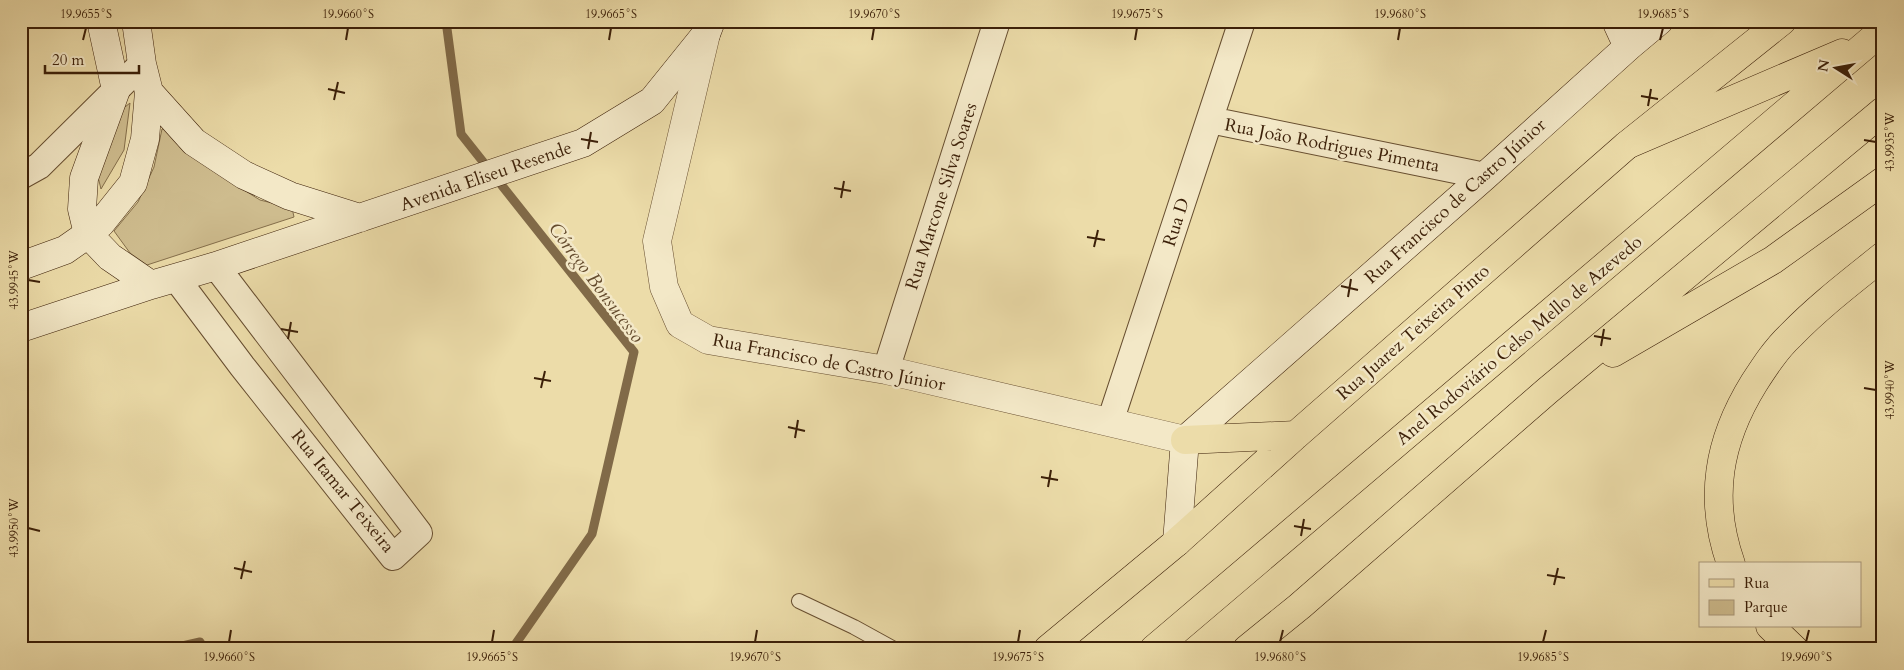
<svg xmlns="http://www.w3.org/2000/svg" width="1904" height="670" font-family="Cardo,serif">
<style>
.green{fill:#cebc8e;stroke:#846e4b}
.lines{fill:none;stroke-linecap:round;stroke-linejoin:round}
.stream{stroke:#816a48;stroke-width:9}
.service-casing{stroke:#674e30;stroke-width:16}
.minor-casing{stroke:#674e30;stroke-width:28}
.tertiary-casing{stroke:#674e30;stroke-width:29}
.secondary-casing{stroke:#3b1f08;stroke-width:29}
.primary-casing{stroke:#3b1f08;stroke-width:29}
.motorway-casing{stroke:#3b1f08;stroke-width:29}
.service{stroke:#f3e8c7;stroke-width:14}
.minor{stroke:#f3e8c7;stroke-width:26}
.tertiary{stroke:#f3e8c7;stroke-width:28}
.secondary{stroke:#f3e8c7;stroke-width:28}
.primary{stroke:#ecdca9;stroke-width:28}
.motorway{stroke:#ecdca9;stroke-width:28}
.ticks{fill:none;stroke:#3b1f08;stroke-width:2}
.labels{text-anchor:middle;stroke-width:5;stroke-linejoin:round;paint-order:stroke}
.street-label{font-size:18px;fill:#3b1f08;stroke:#f3e8c7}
.water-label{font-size:19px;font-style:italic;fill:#644b2d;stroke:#f3e8c7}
.neatline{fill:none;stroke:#3b1f08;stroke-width:2}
.ticks-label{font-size:12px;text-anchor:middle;fill:#3b1f08}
</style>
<rect width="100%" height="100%" fill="#ecdca9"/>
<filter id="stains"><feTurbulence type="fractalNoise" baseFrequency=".004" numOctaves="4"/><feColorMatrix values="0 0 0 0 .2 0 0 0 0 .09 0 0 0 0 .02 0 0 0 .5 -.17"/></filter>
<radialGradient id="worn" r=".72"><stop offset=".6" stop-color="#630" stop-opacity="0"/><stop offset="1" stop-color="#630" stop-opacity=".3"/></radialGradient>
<path class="green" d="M130 103 124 150 101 189 96 169 116 114Z
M162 129H169L223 177 260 200 292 208 294 217 147 265 130 253 114 231 138 202 154 167Z"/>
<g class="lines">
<path class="stream" d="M446 21 461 134 634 352 592 534 512 649
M169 649 200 642 204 649"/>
<defs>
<path id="service" d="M799 601 854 627 894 649"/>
<path id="minor" d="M1210 120 1485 176
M21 176 39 166 142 64
M176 278 242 366 393 557 419 533 216 266
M886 370 997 21
M1110 422 1242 21"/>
<path id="tertiary" d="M706 34 657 241 664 287 680 324 708 340 886 370 1185 440"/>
<path id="secondary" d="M101 21 116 90 84 178 82 209 88 234 110 257 151 285
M1616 21 1628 47
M149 92 194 142 244 175 290 196 360 218
M21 266 65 250 88 234 101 223 133 183 145 139 149 92 142 64 136 21
M21 328 151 285 216 266 583 143 652 101 706 34 711 21
M1177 542 1185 440 1485 176 1628 47 1659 21"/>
<path id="primary" d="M1185 440 1296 435
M1048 649 1177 542 1296 435 1627 145 1782 21"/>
<path id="motorway" d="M1627 145 1842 53
M1613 353 1773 260 1883 181
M1731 564C1708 499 1718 441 1754 383 1765 366 1776 349 1791 335 1819 306 1852 281 1883 256
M1770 626 1794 649
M1154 649 1883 30
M1247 649 1300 606 1547 391 1883 111"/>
</defs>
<use href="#service" class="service-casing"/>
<use href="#minor" class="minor-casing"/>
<use href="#tertiary" class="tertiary-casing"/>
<use href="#secondary" class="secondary-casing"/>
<use href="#primary" class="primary-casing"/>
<use href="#motorway" class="motorway-casing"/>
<use href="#service" class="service"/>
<use href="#minor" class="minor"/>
<use href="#tertiary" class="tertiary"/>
<use href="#secondary" class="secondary"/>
<use href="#primary" class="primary"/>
<use href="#motorway" class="motorway"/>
</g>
<path class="ticks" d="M83 40 86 28M346 40 348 28M609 40 611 28M872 40 874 28M1135 40 1137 28M1398 40 1400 28M1660 40 1663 28M328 89 345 93M1641 96 1658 99M334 100 338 82M1648 106 1651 89M581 139 598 142M1864 140 1876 142M588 149 591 132M834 188 851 191M841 198 844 181M1087 237 1105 240M1094 247 1098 230M28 280 40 282M1341 286 1358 290M1348 297 1351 279M281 329 298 332M1594 336 1611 339M288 339 291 322M1601 346 1604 329M534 378 551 381M541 388 545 371M1864 388 1876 390M788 427 805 431M795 438 798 420M1041 477 1058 480M1048 487 1051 470M1294 526 1311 529M28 528 40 531M1301 536 1304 519M234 568 252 572M1547 575 1565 578M241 579 245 561M1554 585 1558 568M229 642 231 630M492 642 494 630M755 642 757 630M1018 642 1020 630M1280 642 1283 630M1543 642 1546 630M1806 642 1809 630"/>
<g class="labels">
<g class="street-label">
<text transform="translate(1332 145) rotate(11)" y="6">Rua João Rodrigues Pimenta</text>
<text transform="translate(486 176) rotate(-19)" y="6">Avenida Eliseu Resende</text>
<text transform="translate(941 196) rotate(-72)" y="6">Rua Marcone Silva Soares</text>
<text transform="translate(1455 201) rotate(-42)" y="6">Rua Francisco de Castro Júnior</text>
<text transform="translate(1176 222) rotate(-72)" y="6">Rua D</text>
<text transform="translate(1413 332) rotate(-41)" y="6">Rua Juarez Teixeira Pinto</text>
<text transform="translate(1519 340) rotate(-40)" y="6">Anel Rodoviário Celso Mello de Azevedo</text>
<text transform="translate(829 362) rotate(11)" y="6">Rua Francisco de Castro Júnior</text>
<text transform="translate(343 491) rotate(51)" y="6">Rua Itamar Teixeira</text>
</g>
<g class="water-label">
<text transform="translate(597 282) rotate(53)" y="7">Córrego Bonsucesso</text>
</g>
</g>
<rect width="1904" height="670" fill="none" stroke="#ecdca9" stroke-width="55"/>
<rect x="1699" y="562" width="162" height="65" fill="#f3e8c7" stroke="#a9987b"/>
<rect x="1709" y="579" width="25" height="8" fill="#ecdca9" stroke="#a9987b"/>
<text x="1744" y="588" font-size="15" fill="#3b1f08">Rua</text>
<rect x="1709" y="600" width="25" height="15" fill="#cebc8e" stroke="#a9987b"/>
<text x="1744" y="612" font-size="15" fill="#3b1f08">Parque</text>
<g transform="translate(1836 68) rotate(281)" stroke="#f3e8c7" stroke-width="4" paint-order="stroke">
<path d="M0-4L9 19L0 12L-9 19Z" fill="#3b1f08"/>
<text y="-8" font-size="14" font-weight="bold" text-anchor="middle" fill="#3b1f08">N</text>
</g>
<path d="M45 65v8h94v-8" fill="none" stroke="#3b1f08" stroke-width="2.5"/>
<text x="52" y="65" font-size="15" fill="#3b1f08" stroke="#f3e8c7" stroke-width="4" paint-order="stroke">20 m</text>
<rect x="28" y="28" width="1848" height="614" class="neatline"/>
<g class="ticks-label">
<text x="86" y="18">19.9655°S</text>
<text x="348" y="18">19.9660°S</text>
<text x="611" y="18">19.9665°S</text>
<text x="874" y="18">19.9670°S</text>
<text x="1137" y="18">19.9675°S</text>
<text x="1400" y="18">19.9680°S</text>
<text x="1663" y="18">19.9685°S</text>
<text transform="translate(1890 142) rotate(-90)" y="4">43.9935°W</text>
<text transform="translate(14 280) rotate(-90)" y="4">43.9945°W</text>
<text transform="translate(1890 390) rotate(-90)" y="4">43.9940°W</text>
<text transform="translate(14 528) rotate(-90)" y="4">43.9950°W</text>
<text x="229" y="661">19.9660°S</text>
<text x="492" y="661">19.9665°S</text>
<text x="755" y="661">19.9670°S</text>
<text x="1018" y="661">19.9675°S</text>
<text x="1280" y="661">19.9680°S</text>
<text x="1543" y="661">19.9685°S</text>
<text x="1806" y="661">19.9690°S</text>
</g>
<rect width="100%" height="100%" filter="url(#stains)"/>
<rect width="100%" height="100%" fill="url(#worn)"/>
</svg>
